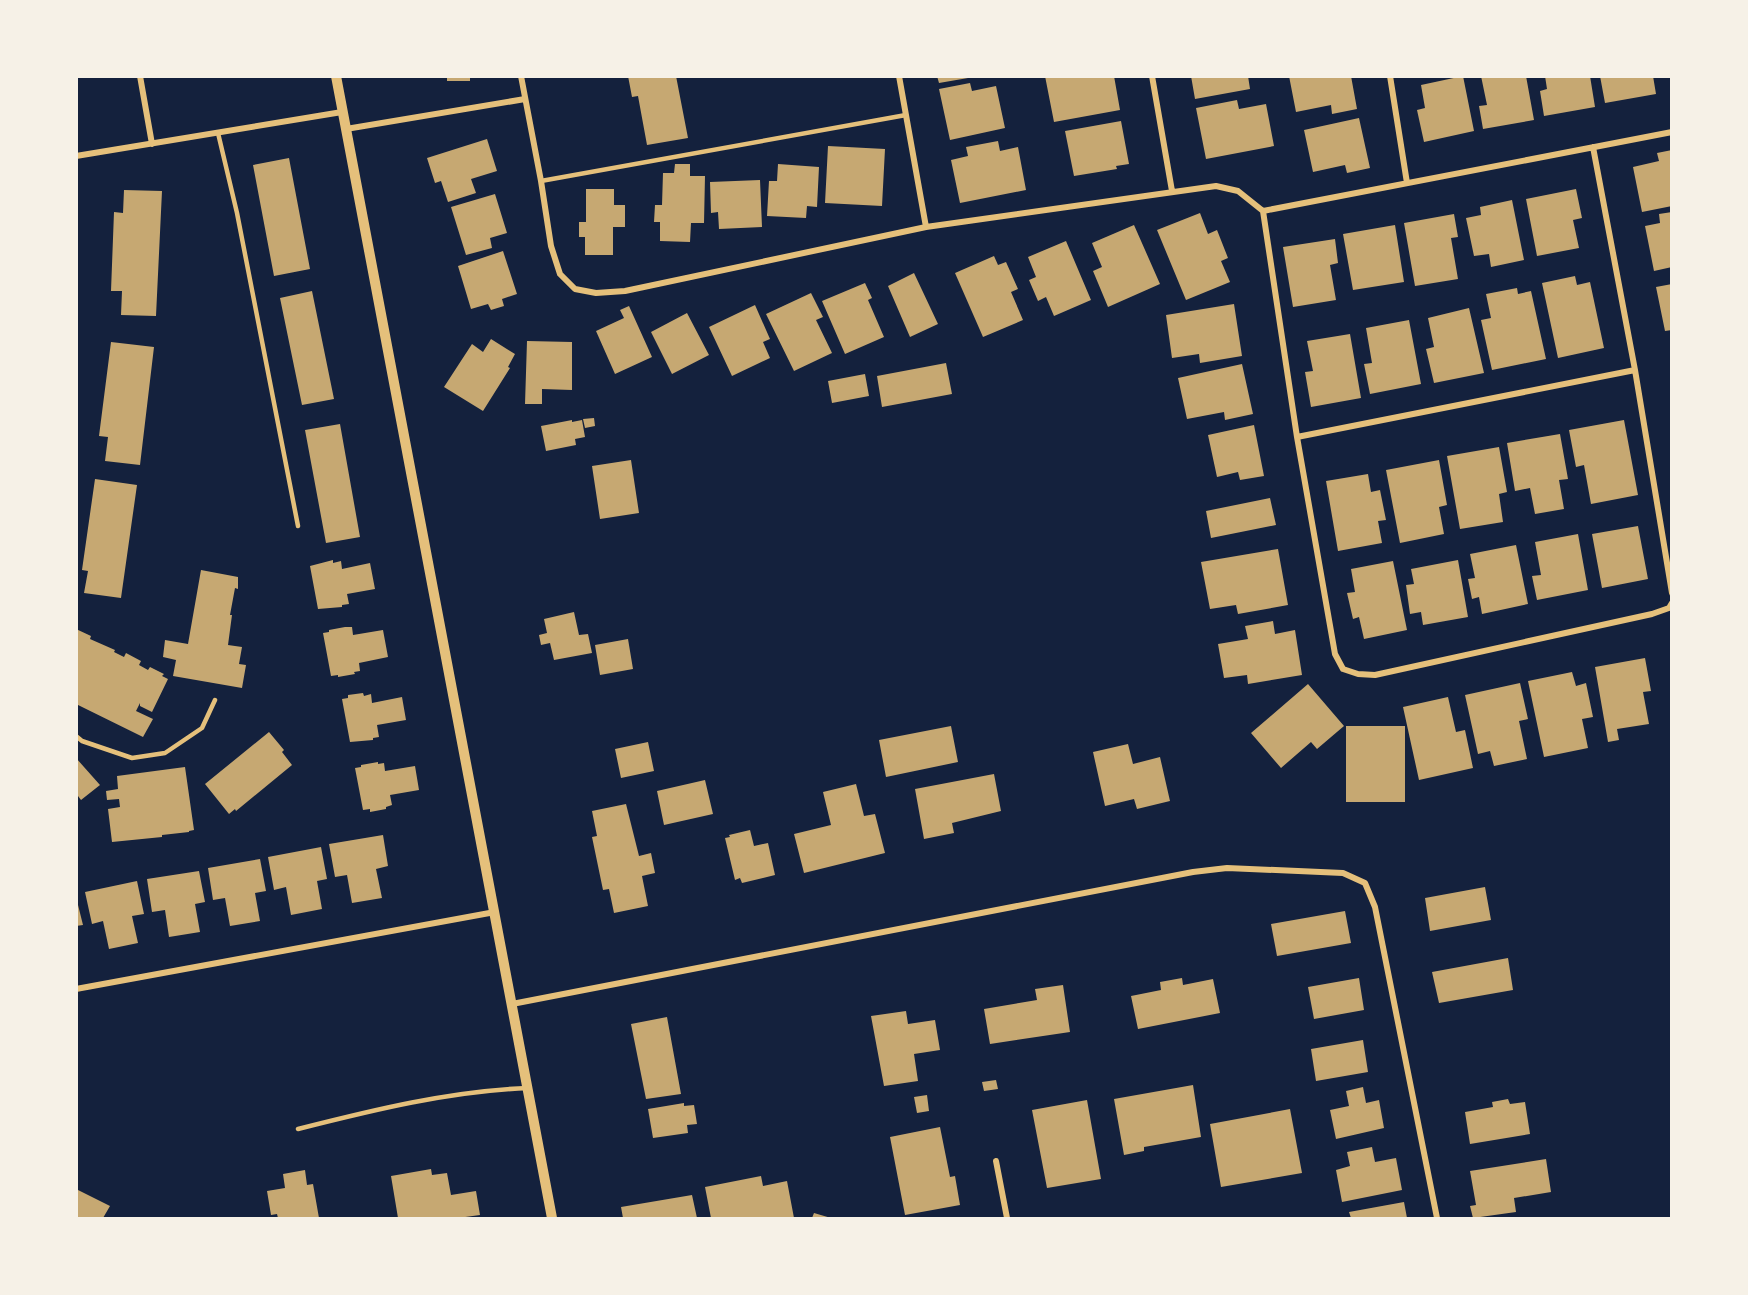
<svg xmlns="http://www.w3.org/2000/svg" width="1748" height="1295" font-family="'Asap Condensed',sans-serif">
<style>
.building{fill:#c6a872}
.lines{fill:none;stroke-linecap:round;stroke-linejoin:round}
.service{stroke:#e5c07b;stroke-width:4.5}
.minor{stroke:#e5c07b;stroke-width:6}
.tertiary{stroke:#e5c07b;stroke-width:10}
</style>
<rect width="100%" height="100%" fill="#14213d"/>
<path class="building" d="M447 76H470V81H447Z
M628 76H676L688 138 647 145 638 96 632 97Z
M937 76H968V78L939 83Z
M1045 76H1114L1120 110 1054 122Z
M1191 76H1248L1250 89 1195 99Z
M1289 76H1351L1357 109 1332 114 1331 105 1296 112Z
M1463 76 1474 131 1424 142 1417 110 1425 108 1421 85Z
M1481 76H1526L1534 120 1483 129 1479 106 1487 105Z
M1545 76H1590L1595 107 1544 116 1540 91 1547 89Z
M1600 76H1653L1656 94 1605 103Z
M970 83 972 91 996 86 1005 128 950 140 939 89Z
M1237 100 1239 109 1266 104 1274 146 1206 159 1196 108Z
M1359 118 1370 168 1347 173 1345 165 1313 172 1304 130Z
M1121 121 1129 164 1116 166 1117 169 1074 176 1065 131Z
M487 139 497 171 471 179 476 193 448 202 441 181 435 183 427 158Z
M998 141 1000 151 1018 147 1026 190 960 203 951 160 968 156 966 147Z
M828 146 885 149 882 206 825 203Z
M1672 150V206L1642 212 1633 167 1659 161 1657 153Z
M289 158 310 269 274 276 253 165Z
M675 164H690V176H705L704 223H691L690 242 660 241V222H654L655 205H662L663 173H674Z
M778 164 819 167 817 207 807 206 806 218 767 216 769 181H777Z
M760 180 762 227 719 229 718 212 711 213 710 182Z
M586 189H614V205H625V227H613V255H585V237H579V222H586Z
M1576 189 1582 218 1573 220 1579 248 1537 256 1526 199Z
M124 190 162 191 156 316 121 315 122 291H111L114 212 123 213Z
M495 194 507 233 490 238 492 248 466 255 451 207Z
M1512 200 1524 260 1491 267 1489 254 1474 256 1466 218 1481 215 1480 207Z
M1672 212V267L1654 271 1645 226 1660 223 1659 214Z
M1200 213 1208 234 1217 230 1228 258 1221 261 1230 282 1186 300 1157 230Z
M1454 214 1458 237 1451 238 1458 279 1415 286 1404 223Z
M1134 225 1160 284 1108 307 1093 271 1102 267 1092 243Z
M1395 225 1404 282 1353 290 1343 234Z
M1335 239 1338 263 1330 265 1336 300 1293 307 1283 247Z
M1066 241 1091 300 1054 316 1046 297 1038 301 1029 280 1036 277 1028 257Z
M503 251 517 294 502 299 504 306 491 310 488 304 471 309 458 266Z
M994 256 998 265 1006 262 1018 289 1011 292 1023 320 983 337 955 273Z
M914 273 938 324 910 337 888 286Z
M1575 276 1577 285 1590 282 1604 348 1558 358 1542 283Z
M865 283 872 298 868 300 884 337 845 354 822 301Z
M1672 284V330L1665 331 1656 287Z
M1517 288 1518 294 1531 291 1546 359 1492 370 1481 320 1491 318 1486 294Z
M312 291 334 399 302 405 280 298Z
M811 293 823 317 816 320 832 353 794 371 766 314Z
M1234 304 1242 356 1200 363 1199 354 1172 358 1166 315Z
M755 305 770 339 763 342 770 358 732 376 709 327Z
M629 306 652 357 615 374 596 331 624 318 620 310Z
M1469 308 1484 373 1434 383 1426 349 1434 347 1428 318Z
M687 313 709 355 672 374 651 332Z
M1409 320 1421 384 1370 394 1364 364 1372 363 1366 328Z
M1350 334 1361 398 1311 407 1305 372 1313 371 1307 341Z
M491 339 515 354 508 367 510 368 483 411 444 387 472 344 483 352Z
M527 341 572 342V390L542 389V404H525Z
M111 342 154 347 140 465 105 461 108 437 99 436Z
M946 363 952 394 882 407 877 376Z
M1242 364 1253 414 1225 420 1224 412 1187 419 1178 378Z
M865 374 869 396 832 403 828 381Z
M594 418 595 426 585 428 583 419Z
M572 420V422L582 420 585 437 575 439 576 445 546 451 541 426Z
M1624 420 1638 495 1591 504 1584 465 1576 467 1569 430Z
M340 424 360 537 326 543 305 430Z
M1254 425 1264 476 1240 480 1238 472 1217 477 1208 435Z
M1560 434 1568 479 1559 480 1564 509 1535 514 1530 488 1515 491 1507 443Z
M1499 447 1507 492 1499 494 1503 522 1460 529 1447 456Z
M631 460 639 513 600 519 592 466Z
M1439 460 1447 505 1439 507 1444 534 1400 543 1386 470Z
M1368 474 1371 492 1380 490 1386 520 1378 521 1382 543 1338 551 1326 481Z
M95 479 137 485 121 598 84 593 88 571 82 570Z
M1270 498 1276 525 1211 538 1206 511Z
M1638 526 1648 579 1602 588 1592 534Z
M1578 534 1588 590 1537 600 1532 576 1541 575 1535 542Z
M1516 545 1528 604 1482 614 1479 597 1472 599 1468 579 1475 578 1470 554Z
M1278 549 1288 605 1238 614 1236 605 1210 609 1201 562Z
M333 560V563L341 561 342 569 370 563 375 589 347 594 349 604 342 605V607L318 609 310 566Z
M1458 560 1468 617 1423 625 1421 612 1410 614 1406 585 1414 584 1411 569Z
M1393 561 1407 630 1364 639 1359 617 1353 619 1347 593 1355 592 1351 569Z
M201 570 238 577V589L235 588 230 615H232L228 645 242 647 239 664 246 665 242 688 173 676 176 660 163 657 165 640 188 644Z
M574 612 579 635 588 634 592 653 554 660 550 643 541 645 539 635 547 633 544 619Z
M1273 621 1275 634 1295 630 1302 675 1248 684 1247 675 1224 678 1218 644 1248 639 1245 626Z
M345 627H352L353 635 383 630 388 657 359 663 360 671 354 672 355 674 338 677V675L331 676 323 633 329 632V630Z
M76 629 91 636 90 639 115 650 114 652 124 657 126 653 141 661 139 665 148 670 150 667 164 674 162 676 168 679 152 712 140 706V703L136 711 153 719 143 737 76 704Z
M628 639 633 669 600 675 595 645Z
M1645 658 1651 691 1643 692 1649 724 1617 729 1619 740 1608 742 1595 667Z
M1572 672 1576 686 1586 683 1593 717 1582 719 1588 748 1544 757 1528 681Z
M1520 683 1528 719 1519 721 1527 759 1494 766 1490 751 1478 754 1465 695Z
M1308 684 1344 726 1317 749 1311 742 1281 768 1251 733Z
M363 693 364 696 371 694 372 703 402 697 406 720 377 725 379 737 373 738V740L350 742 342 699 348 698V695Z
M1448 697 1456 732 1465 730 1473 768 1419 780 1403 707Z
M951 726 958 762 886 777 879 740Z
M1346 726H1405V802H1346Z
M269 732 284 750 282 752 292 765 236 811 235 809 229 814 205 784Z
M648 742 654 771 621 778 615 749Z
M1128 744 1133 764 1160 757 1170 801 1137 809 1134 799 1105 806 1093 752Z
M76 758 100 785 81 800 78 796 76 797Z
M378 762V764L384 763 385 771 415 766 419 790 390 795 392 805 386 807V809L370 812V809L363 810 355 768 361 767V765Z
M185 767 194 830 189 831V832L162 835V837L112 842 108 809 120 807 119 799 107 800 106 791 118 789 117 776Z
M994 774 1001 811 952 823 954 833 924 839 915 789Z
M705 780 713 814 664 825 657 791Z
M856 784 864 816 875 814 885 853 804 873 794 834 831 825 823 792Z
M626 804 639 856 651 853 655 873 642 876 648 906 614 913 609 889 603 890 592 837 597 836 592 811Z
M750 830 754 846 768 843 775 875 742 883 740 878 735 880 725 838 730 837 729 835Z
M383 835 388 866 376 869 382 898 352 903 347 875 335 877 329 844Z
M321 847 327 879 317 881 322 909 291 915 286 887 274 890 268 857Z
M260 859 266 891 255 893 260 921 230 926 225 898 213 900 208 868Z
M199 871 205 902 195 904 200 932 169 937 165 910 152 912 147 879Z
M137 881 144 914 132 916 138 943 109 949 103 921 92 924 85 892Z
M1485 887 1491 920 1430 931 1425 898Z
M76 897 83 925 76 926Z
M1345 911 1351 943 1277 956 1271 924Z
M1508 958 1513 990 1439 1003 1432 972Z
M1182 978 1183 985 1213 979 1220 1013 1138 1029 1131 996 1161 990 1160 982Z
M1359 978 1364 1010 1314 1019 1308 987Z
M1063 985 1070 1032 990 1044 984 1009 1037 1000 1035 989Z
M906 1011 908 1024 935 1020 940 1050 914 1054 918 1081 884 1086 871 1016Z
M667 1017 681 1094 646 1099 631 1024Z
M1363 1040 1368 1072 1316 1081 1311 1049Z
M996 1080 998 1089 984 1091 982 1082Z
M1193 1085 1201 1137 1144 1147V1151L1124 1155 1114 1099Z
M1363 1087 1366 1103 1379 1100 1384 1128 1336 1139 1330 1110 1349 1106 1346 1091Z
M927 1095 929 1111 917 1113 914 1097Z
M1508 1099 1510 1104 1525 1102 1530 1134 1470 1144 1465 1112 1493 1107 1492 1102Z
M1087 1100 1101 1179 1047 1188 1032 1110Z
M684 1103V1106L694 1105 697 1124 687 1125 688 1133 653 1138 648 1109Z
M1290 1109 1302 1173 1221 1187 1210 1124Z
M940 1127 950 1177 955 1176 960 1205 905 1215 890 1137Z
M1372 1147 1375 1162 1396 1158 1402 1190 1342 1202 1336 1170 1350 1166 1347 1152Z
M1546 1159 1551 1192 1514 1198 1516 1212 1473 1218 1470 1206 1476 1205 1470 1171Z
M431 1169 432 1175 447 1173 451 1195 476 1191 480 1215 458 1218H398L391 1176Z
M305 1170 307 1185 313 1184 319 1218H278L277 1214 271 1215 267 1191 285 1188 283 1174Z
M761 1176 763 1186 787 1181 794 1218H711L705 1187Z
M76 1189 110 1206 103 1218H76Z
M692 1195 697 1218H623L621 1207Z
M1404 1202 1407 1218H1351L1349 1212Z
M814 1213 831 1218H812Z"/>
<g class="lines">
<path class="service" d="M218 133 237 213 298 526
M541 181 906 115
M76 736 82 741 132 758 165 753 202 728 215 700
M298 1129C373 1110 450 1091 528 1088"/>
<path class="minor" d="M140 76 152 144
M521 76 541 181 551 246 560 274 575 289 596 293 625 291 926 227 1216 186 1238 191 1263 211 1297 437 1335 654 1343 669 1358 674 1375 675 1652 614 1669 608 1672 603
M899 76 926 227
M1152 76 1172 191
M1390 76 1407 183
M346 129 525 99
M1593 147 1635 370 1672 593
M76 156 342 112
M1263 211 1672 132
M1297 437 1635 370
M76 989 495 912
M512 1004 1193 872 1227 868 1343 873 1365 883 1375 907 1437 1218
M996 1161 1007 1218"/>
<path class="tertiary" d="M336 76 552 1218"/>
</g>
<rect width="1748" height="1295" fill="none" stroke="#f6f1e7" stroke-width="156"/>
</svg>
